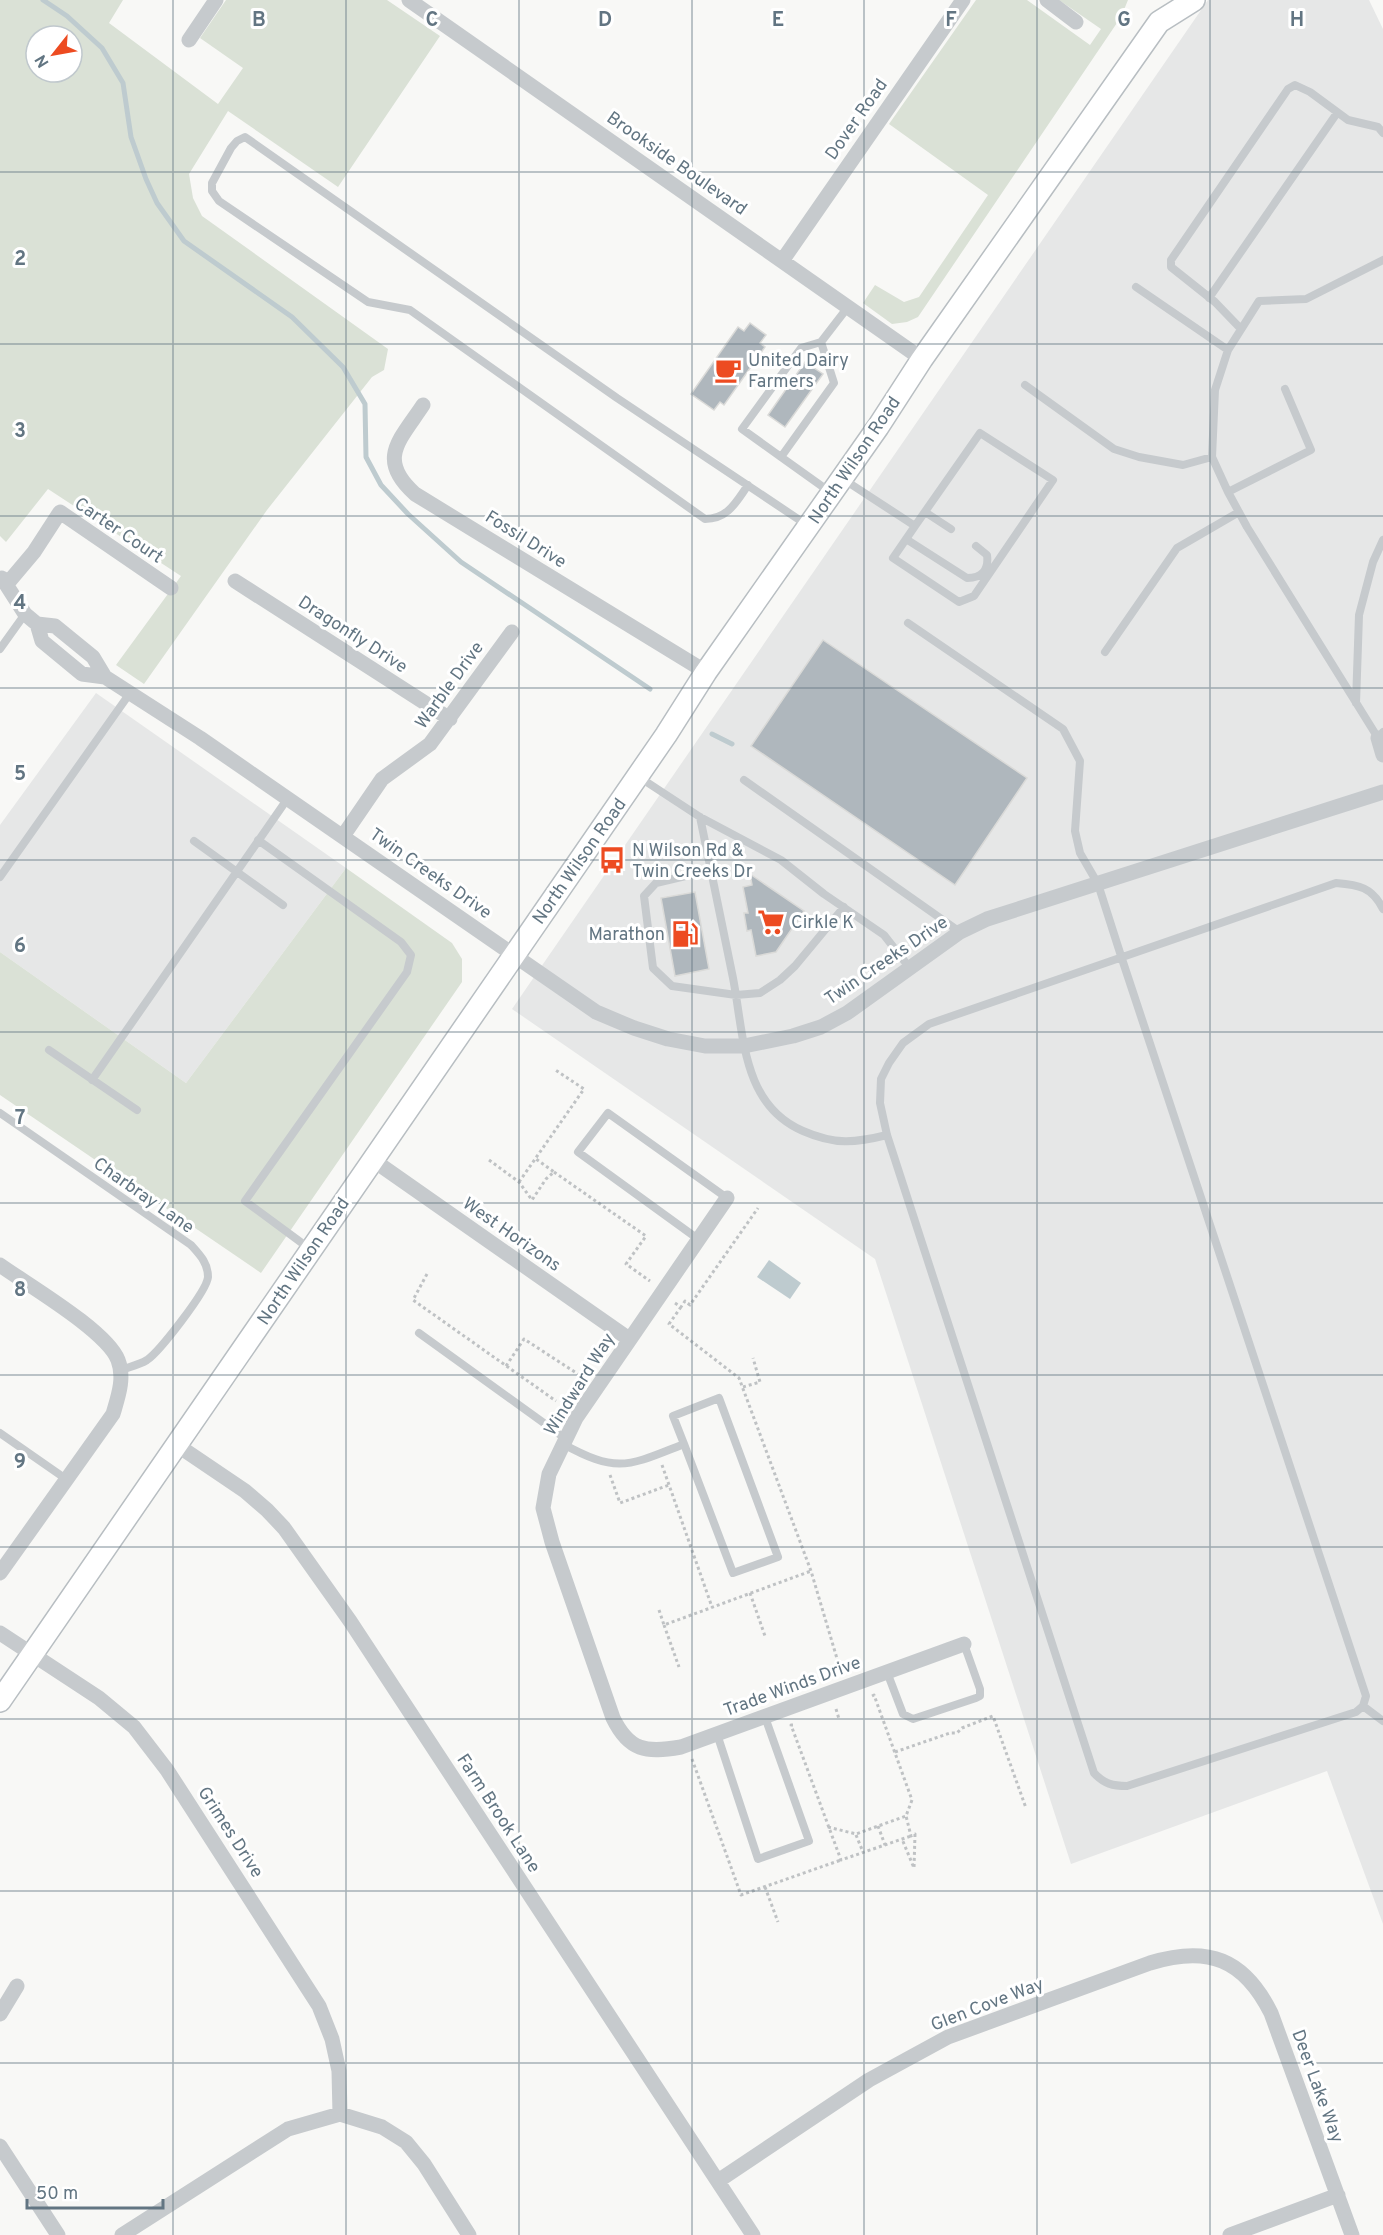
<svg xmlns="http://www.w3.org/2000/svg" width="1383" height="2235" font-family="Overpass,sans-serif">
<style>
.built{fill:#e6e7e7}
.green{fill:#dae1d6;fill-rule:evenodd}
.water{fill:#becbcf}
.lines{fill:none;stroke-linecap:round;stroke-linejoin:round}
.stream{stroke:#becbcf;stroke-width:5}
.building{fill:#afb7bd;stroke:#dadad8;stroke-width:1.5}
.secondary-casing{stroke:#b8bec2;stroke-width:24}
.path{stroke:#bfc2c4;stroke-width:3;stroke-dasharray:3 3;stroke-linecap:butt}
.lane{stroke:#c6cacd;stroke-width:8}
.street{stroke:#c6cacd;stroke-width:15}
.secondary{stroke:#fff;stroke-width:21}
.grid{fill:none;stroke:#627582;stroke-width:1.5;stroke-opacity:0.55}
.labels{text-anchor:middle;stroke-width:6;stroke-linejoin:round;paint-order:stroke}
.street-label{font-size:18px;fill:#627582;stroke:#fff}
.poi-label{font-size:18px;fill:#627582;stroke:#fff;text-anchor:start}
.grid-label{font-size:20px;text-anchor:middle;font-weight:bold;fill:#627582;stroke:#fff;stroke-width:6;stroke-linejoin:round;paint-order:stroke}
</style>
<rect width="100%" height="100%" fill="#f8f8f6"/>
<path class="built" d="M1208 0H1369L1383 29V1924L1327 1771 1071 1864 875 1259 512 1009Z
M96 693 346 868 186 1083 0 952V825Z"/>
<path class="green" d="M0 0H123L109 23 218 104 243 68 200 38 226 0H387L440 36 338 187 228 111 189 174 193 198 202 216 388 349 384 370 372 377 267 510 144 684 116 665 181 576 48 489 6 542 0 536ZM36 36H72V72H36Z
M976 0H1027L1090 45 1101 29 1059 0H1128L1121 17 918 317 907 322 892 324 863 303 875 285 904 302 919 297 988 195 889 124Z
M346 868 452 943 462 959V982L261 1273 0 1095V952L186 1083Z"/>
<path class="water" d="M769 1260 801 1283 790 1299 757 1277Z"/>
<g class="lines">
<path class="stream" d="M43 0 67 16 102 48 123 83 131 137 146 179 157 203 184 241 292 317 343 367 365 404 366 457 381 485 408 514 461 562 650 689
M712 734 732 744"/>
</g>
<path class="building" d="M750 323 766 335 760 343 765 347 724 405 720 402 714 410 691 394 738 327 744 331Z
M805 362 823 374 785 427 768 415Z
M823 640 1027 778 955 885 751 746Z
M750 874 804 911 776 952 756 956 751 930 747 931 744 913H748L743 887 752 885Z
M695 892 709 969 675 976 661 898Z"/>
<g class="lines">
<defs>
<path id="secondary" d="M0 1701 666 735 706 672 878 427 922 359 1159 22 1194 0"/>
</defs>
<use href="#secondary" class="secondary-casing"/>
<path class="path" d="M489 1160 519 1182 532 1200 546 1179 554 1172 536 1159
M554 1172 646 1236 626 1264 650 1281
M519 1182 584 1089 554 1069
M427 1274 413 1300 556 1401
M675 1303 681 1307 685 1301 690 1305 758 1208
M681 1307 669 1324 739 1378 811 1571 841 1672
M506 1366 524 1339 584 1378
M743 1387 760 1382 753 1358
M662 1465 712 1607
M610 1475 620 1503 669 1485
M750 1593 765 1636
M659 1610 664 1625 811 1571
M664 1625 679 1667
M872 1696 874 1695 912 1800 906 1816 911 1836 915 1834 914 1868 902 1839
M836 1709 839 1719
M793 1725H791L841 1860 911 1836
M895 1752 950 1733H957L962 1728 993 1716 1026 1808
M692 1759 741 1895 841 1860
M878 1826 885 1845
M828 1827 856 1834 906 1816
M856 1835 863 1852
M765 1887 778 1922"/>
<path class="lane" d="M1136 287 1228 350 1215 390 1212 457
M1209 298 1337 113
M1241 329 1215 302 1171 267V260L1288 89 1295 85 1310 92 1348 120 1378 127 1383 133
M1228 350 1259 301 1306 299 1383 260
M1025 385 1114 449 1139 457 1183 465 1212 457 1228 492
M1285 389 1311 450 1228 492 1247 527 1378 738 1383 732
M781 457 742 429 801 348 821 342
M843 479 915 526 980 433 1053 480 974 596 959 602 893 558 915 526
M748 485C736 502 728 519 705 519L410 310 368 302 219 201 212 191V183L231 148 237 141 245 137 617 398 807 525
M830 492 781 457 834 383 821 342 848 307
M925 512 951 529
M906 539 967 578C982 578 989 570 987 555L976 546
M908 623 1063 729 1080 761 1075 831 1080 853 1098 884 1122 959 1366 1696 1363 1706 1356 1712 1127 1786C1113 1786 1104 1784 1094 1773L887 1135 880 1103 881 1079 889 1063 903 1043 929 1024 1336 883C1359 885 1372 887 1383 909
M0 649 25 614
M1105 652 1177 548 1239 512
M1356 703 1359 615 1373 562 1383 540
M639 777 700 817 781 860 824 894 884 935 909 967
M744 780 960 932
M700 817C711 871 722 925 733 978 744 1035 742 1105 803 1131 835 1145 855 1143 887 1135
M258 840 401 942 411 955 407 972 245 1201 310 1249
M194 841 283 905
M711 870 656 883 644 896 653 968 672 986 736 995 760 993 780 980 795 966 844 907
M0 877 130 693
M49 1050 137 1110
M92 1080 288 798
M0 1113 191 1245C200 1255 208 1263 208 1277 207 1291 159 1352 147 1360 139 1365 129 1367 121 1370
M698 1239 578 1152 608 1113 727 1198
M419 1333 566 1439
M0 1433 66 1479
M563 1444C618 1474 628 1466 684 1444L673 1416 719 1398 778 1557 733 1573 684 1444
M887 1672 903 1714 913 1719 976 1698 980 1696V1689L964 1644
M1363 1706 1383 1721
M717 1734 758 1859 809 1841 765 1717"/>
<path class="street" d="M409 0 922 359
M1047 0 1076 22
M189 40 216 0
M782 261 963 0
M423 405C400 440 376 459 415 494L706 672
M2 578 25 614 37 624 55 626 93 657 105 677
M235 581 450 719
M7 584 34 552 60 512 171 588
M37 624 42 641 82 674 105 677 200 738 596 1012 634 1028 668 1039 705 1046H744L793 1036 821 1027 847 1013 960 932 987 919 1383 792
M1378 738 1383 755
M343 836 382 779 430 744 512 632
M373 1160 629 1339
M727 1198 576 1418 549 1474 543 1508 552 1542 613 1718C629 1751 646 1753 681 1747L964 1644
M0 1265C28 1285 107 1331 118 1360 125 1378 118 1397 113 1414L0 1573
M177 1445 245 1491 267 1510 284 1528 350 1621 753 2235
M0 1633 99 1698 134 1727 167 1770 319 2006 332 2039 339 2071 340 2114
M0 2014 17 1986
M0 2146 58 2235
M718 2181 869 2080 948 2037 1150 1963C1208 1945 1244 1959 1271 2013L1352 2235
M122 2235 288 2129 340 2114 382 2127 406 2142 424 2164 469 2235
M1230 2235 1338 2195"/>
<use href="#secondary" class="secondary"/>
</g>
<path class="grid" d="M173 0V2235M346 0V2235M519 0V2235M692 0V2235M864 0V2235M1037 0V2235M1210 0V2235M0 172H1383M0 344H1383M0 516H1383M0 688H1383M0 860H1383M0 1032H1383M0 1203H1383M0 1375H1383M0 1547H1383M0 1719H1383M0 1891H1383M0 2063H1383"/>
<defs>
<symbol id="cafe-bare" viewBox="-9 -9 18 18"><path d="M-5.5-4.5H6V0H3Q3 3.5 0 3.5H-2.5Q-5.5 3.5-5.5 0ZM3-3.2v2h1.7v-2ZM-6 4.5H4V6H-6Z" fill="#ed4b21" stroke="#fff" stroke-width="2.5" paint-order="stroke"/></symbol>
<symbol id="bus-bare" viewBox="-9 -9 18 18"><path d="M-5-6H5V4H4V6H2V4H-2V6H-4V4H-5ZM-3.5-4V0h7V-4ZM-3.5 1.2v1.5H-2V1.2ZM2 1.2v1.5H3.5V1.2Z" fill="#ed4b21" stroke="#fff" stroke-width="2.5" paint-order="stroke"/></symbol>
<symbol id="supermarket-bare" viewBox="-9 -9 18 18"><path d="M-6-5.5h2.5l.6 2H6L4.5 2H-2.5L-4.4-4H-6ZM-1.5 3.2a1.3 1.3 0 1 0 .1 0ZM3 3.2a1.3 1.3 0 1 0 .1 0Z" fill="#ed4b21" stroke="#fff" stroke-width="2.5" paint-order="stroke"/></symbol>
<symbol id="fuel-bare" viewBox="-9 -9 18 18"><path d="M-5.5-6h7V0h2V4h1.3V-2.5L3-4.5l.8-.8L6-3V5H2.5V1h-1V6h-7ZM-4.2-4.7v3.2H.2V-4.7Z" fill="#ed4b21" stroke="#fff" stroke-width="2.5" paint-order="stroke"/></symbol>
</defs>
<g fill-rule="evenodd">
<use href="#cafe-bare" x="709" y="351" width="38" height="38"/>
<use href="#bus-bare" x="593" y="841" width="38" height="38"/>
<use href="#supermarket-bare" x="752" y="903" width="38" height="38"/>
<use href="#fuel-bare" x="666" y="915" width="38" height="38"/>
</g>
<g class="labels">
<g class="street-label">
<text transform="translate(856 119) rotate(-55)" y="6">Dover Road</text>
<text transform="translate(677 163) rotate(35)" y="6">Brookside Boulevard</text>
<text transform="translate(854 460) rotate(-56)" y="6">North Wilson Road</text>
<text transform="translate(119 530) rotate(34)" y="6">Carter Court</text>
<text transform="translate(526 539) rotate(32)" y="6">Fossil Drive</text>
<text transform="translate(353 634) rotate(33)" y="6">Dragonfly Drive</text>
<text transform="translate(449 685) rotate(-54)" y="6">Warble Drive</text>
<text transform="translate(579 861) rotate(-55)" y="6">North Wilson Road</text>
<text transform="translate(431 873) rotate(35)" y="6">Twin Creeks Drive</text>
<text transform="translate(886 960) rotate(-34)" y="6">Twin Creeks Drive</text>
<text transform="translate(144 1195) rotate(35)" y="6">Charbray Lane</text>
<text transform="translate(512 1234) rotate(35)" y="6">West Horizons</text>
<text transform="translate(303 1261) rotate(-56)" y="6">North Wilson Road</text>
<text transform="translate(579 1384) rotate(-58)" y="6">Windward Way</text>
<text transform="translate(792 1686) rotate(-20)" y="6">Trade Winds Drive</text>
<text transform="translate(499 1813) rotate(57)" y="6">Farm Brook Lane</text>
<text transform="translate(231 1832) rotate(57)" y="6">Grimes Drive</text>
<text transform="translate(987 2004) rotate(-21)" y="6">Glen Cove Way</text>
<text transform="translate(1318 2086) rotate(70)" y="6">Deer Lake Way</text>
</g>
<g class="poi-label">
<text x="748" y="366">United Dairy<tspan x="748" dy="21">Farmers</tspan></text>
<text x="632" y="856">N Wilson Rd &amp;<tspan x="632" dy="21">Twin Creeks Dr</tspan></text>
<text x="791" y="928">Cirkle K</text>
<text x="665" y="940" text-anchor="end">Marathon</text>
</g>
</g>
<g class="grid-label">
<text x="259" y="26">B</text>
<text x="432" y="26">C</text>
<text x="605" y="26">D</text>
<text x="778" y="26">E</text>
<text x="951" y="26">F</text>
<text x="1124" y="26">G</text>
<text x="1297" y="26">H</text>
<text x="20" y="265">2</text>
<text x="20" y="437">3</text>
<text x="20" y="609">4</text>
<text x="20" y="780">5</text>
<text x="20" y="952">6</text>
<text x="20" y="1124">7</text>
<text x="20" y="1296">8</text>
<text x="20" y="1468">9</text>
</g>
<g transform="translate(54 54) rotate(239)"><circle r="28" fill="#ffffff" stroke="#c0c8cd" stroke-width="1.5"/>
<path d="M0-4.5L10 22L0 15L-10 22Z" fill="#ed4b21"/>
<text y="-9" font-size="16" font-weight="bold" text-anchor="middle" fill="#627582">N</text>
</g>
<path d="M27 2199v9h136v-9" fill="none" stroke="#627582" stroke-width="3"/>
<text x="36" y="2199" font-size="18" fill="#627582" stroke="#ffffff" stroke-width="4.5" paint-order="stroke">50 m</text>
</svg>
